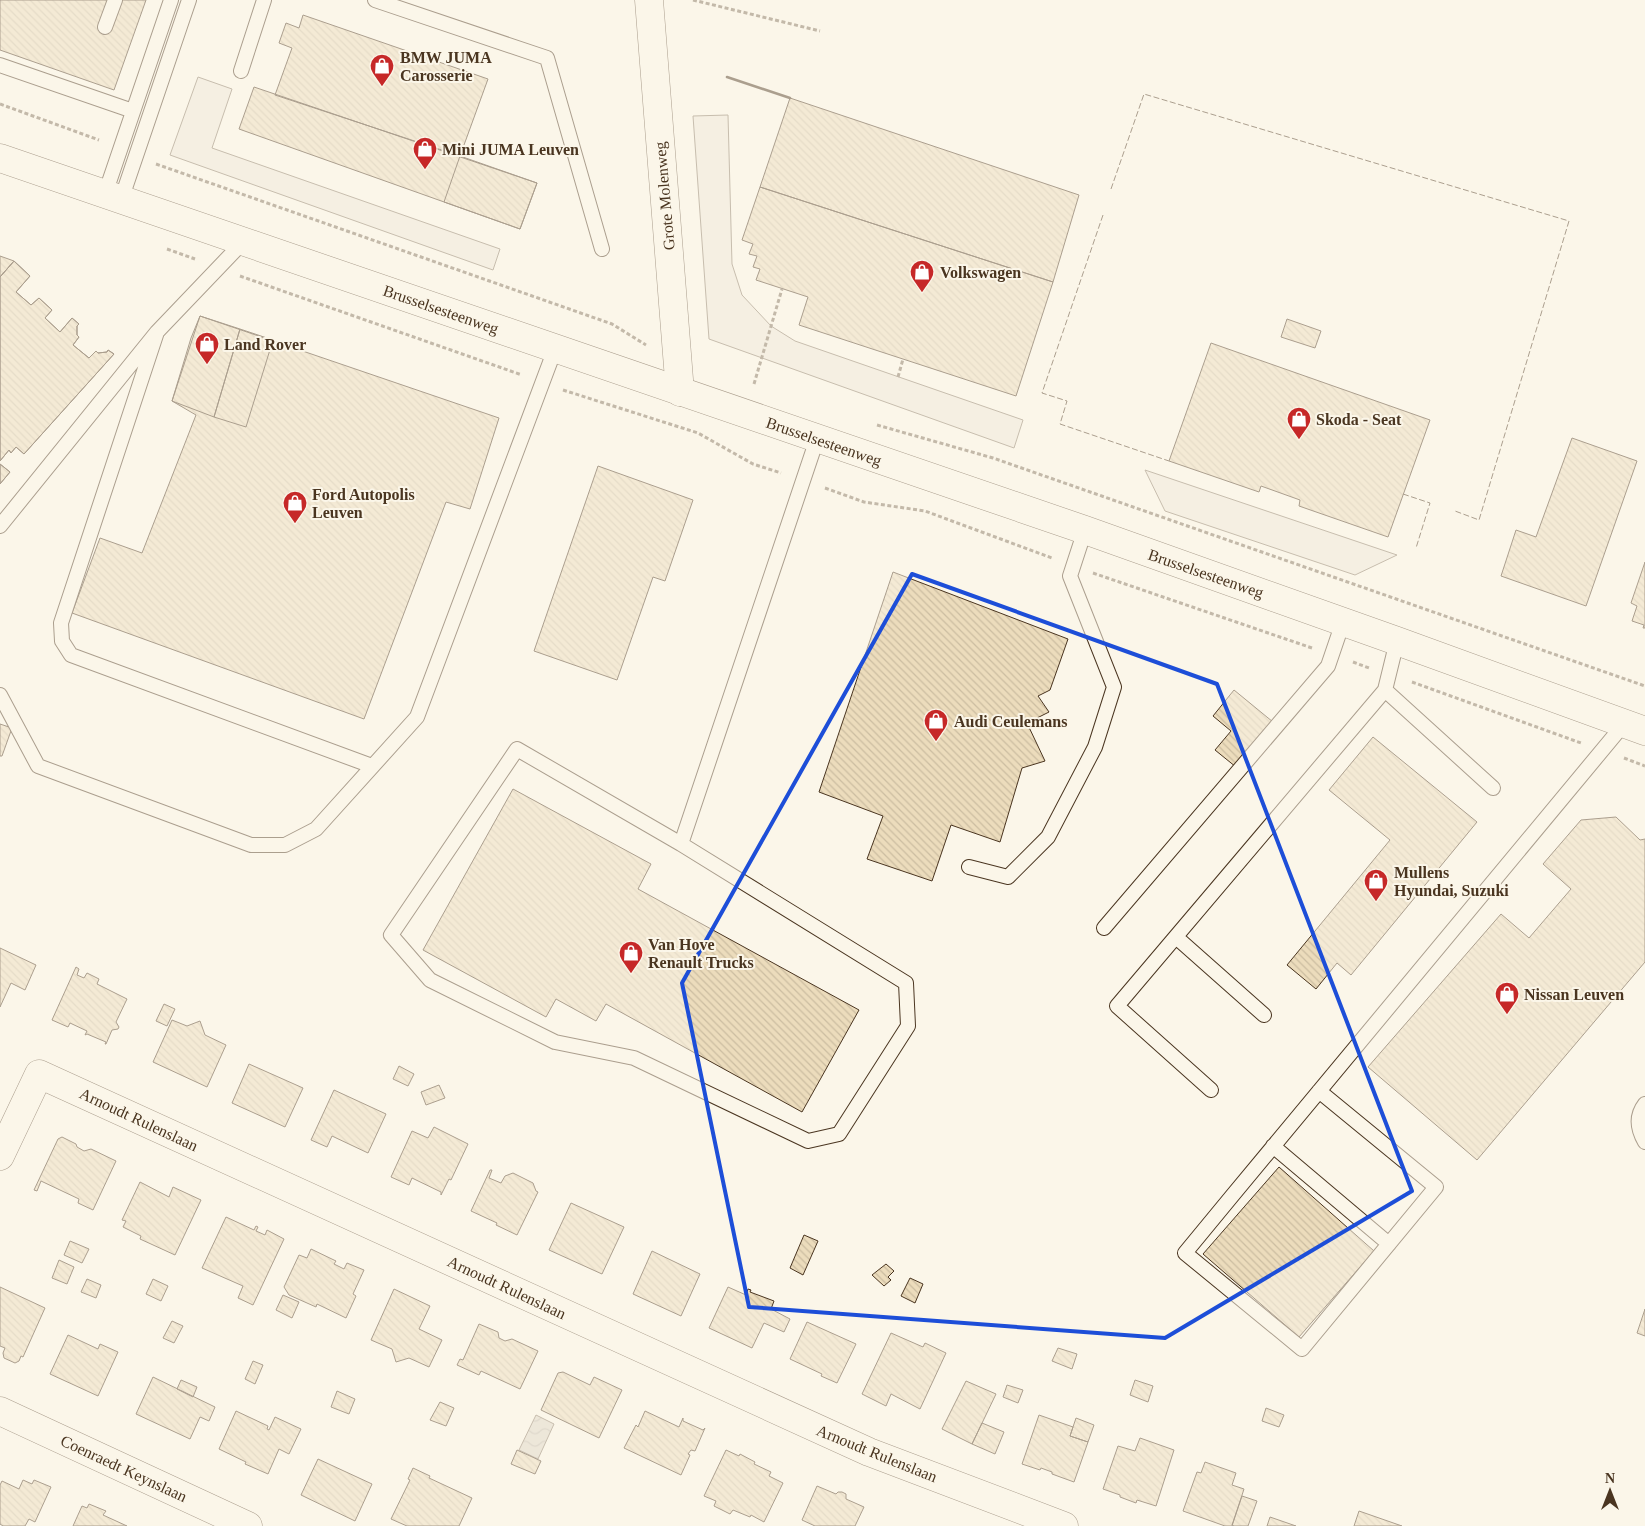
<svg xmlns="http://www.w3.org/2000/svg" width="1645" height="1526" font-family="Georgia,serif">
  <defs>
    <pattern id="water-waves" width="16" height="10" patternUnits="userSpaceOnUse" patternTransform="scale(1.25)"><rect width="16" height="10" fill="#dcd4c6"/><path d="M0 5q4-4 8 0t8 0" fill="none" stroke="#beb7aa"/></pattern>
    <pattern id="building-back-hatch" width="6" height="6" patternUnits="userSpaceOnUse" patternTransform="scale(1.25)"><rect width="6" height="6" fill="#ecdcbc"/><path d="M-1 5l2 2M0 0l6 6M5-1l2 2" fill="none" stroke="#ccbda1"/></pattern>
  </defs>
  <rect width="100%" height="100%" fill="#fbf6e9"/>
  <!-- parking -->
  <path fill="#ede7d9" stroke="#887966" d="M198,77l34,12 -20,59 288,101 -7,21 -323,-115z
    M728,115l4,149 10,31 29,31 24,15 228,79 -9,28 -305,-109 -16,-223z
    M1145,470l252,85 -42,20 -190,-64z"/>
  <!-- water -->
  <path fill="url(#water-waves)" stroke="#887966" d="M536,1415l18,9 -16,35 -19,-9z"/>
  <!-- building -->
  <path fill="url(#building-back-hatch)" stroke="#4a3520" d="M0,0h146l-32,90 -114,-40z
    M303,15l185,64 -28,77 -185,-61 17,-47 -13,-5 7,-20 13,5z
    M254,87l283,96 -17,46 -281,-100z
    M790,98l289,97 -26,87 -293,-95z
    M460,156l77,27 -17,46 -76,-27z
    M760,187l293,95 -37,114 -217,-71 9,-28 -52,-17 4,-11 -7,-2 4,-11 -8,-2 4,-10 -11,-4z
    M0,256l14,5 -14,16z
    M14,261l16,15 -14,16 15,13 8,-7 13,12 -7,8 15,14 12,-14 7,6 -2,2v9l2,2 -6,8 16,13 7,-7 2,2 9,-1 1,-2 6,4 -90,100 -8,-7 -5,6 -2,-3 -9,11v-184z
    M14,261l16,15 -14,16 15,13 8,-7 13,12 -7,8 15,14 12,-14 7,6 -2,2v9l2,2 -6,8 16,13 7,-7 2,2 9,-1 1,-2 6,4 -90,100 -8,-7 -5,6 -2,-3 -9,11v-184z
    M200,316l299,102 -29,91 -24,-7 -82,217 -292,-106 28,-75 42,15 54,-138 -24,-14 19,-63z
    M200,316l40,13 -26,88 -42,-16z
    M1287,319l34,12 -6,17 -34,-11z
    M240,329l33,11 -27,87 -32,-10z
    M1211,343l219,77 -42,117 -89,-31 1,-6 -39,-14 -2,6 -90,-31z
    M1572,438l65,23 -51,145 -85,-30 15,-46 20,7z
    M0,464l10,8 -10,12z
    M0,464l10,8 -10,12z
    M598,466l95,34 -28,81 -12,-4 -36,103 -83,-29z
    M1645,562v66h-2l1,-3 -12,-4 5,-15 -6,-3z
    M893,572l175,67 -18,51 -12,6 11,16 -22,11 18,38 -23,7 -22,74 -49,-17 -19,56 -65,-22 16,-43 -64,-24z
    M1234,690l39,32 -37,45 -21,-17 16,-19 -18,-15z
    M0,724l12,4 -10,28h-2z
    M1373,737l104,85 -126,153 -14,-12 -21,26 -29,-24 103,-125 -61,-50z
    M513,789l138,75 -13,25 221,121 -57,102 -196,-108 -10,17 -40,-22 -10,18 -123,-67z
    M1616,817l24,23 5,-1v123l-168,198 -109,-93 133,-153 28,24 42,-49 -28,-25 38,-44z
    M0,948l36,17 -11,25 -14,-7 -11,24z
    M76,967l3,2 -2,6 7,3 3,-5 12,6 -2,5 30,15 -11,23 3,5 -1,2 -6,1 -6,14h-1l1,-2 -19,-8 -2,1 2,-4 -17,-8 -2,4 -16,-7z
    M164,1004l11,5 -8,17 -11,-5z
    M172,1020l15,6 13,-5 5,14 21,10 -19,42 -54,-25z
    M249,1064l54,24 -18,39 -53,-24z
    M399,1066l15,8 -6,12 -15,-7z
    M439,1085l6,13 -19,7 -5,-13z
    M334,1090l52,24 -18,39 -36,-17 -5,11 -16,-7z
    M434,1127l34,17 -17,36 -2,-1 -8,16v-3l-29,-14 -3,7 -18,-8 21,-46 16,7z
    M62,1137l14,7 1,3 7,4 7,-2 25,12 -23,49 -15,-7 1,-4 -38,-18 -4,10 -3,-1 24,-51z
    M1279,1167l95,84 -75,86 -96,-83z
    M490,1170h2l-3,8 12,5 4,-7 8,-3 20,10 3,8 2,1 -21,43 -21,-10 1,-2 -26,-12z
    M140,1182l29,15 4,-10 28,13 -26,55 -35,-16 1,-3 -18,-9 3,-6 -4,-1z
    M571,1203l53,24 -22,47 -53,-24z
    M226,1217l28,13 2,-4 2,1 -2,4 9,4 2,-5 17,9 -31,66 -15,-7 5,-12 -41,-18z
    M804,1235l14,6 -15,34 -13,-7z
    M70,1241l19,8 -7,14 -18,-8z
    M311,1249l25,12 -2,3 10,5 3,-6 17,7 -11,24 3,2 -10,22 -29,-14 -1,3 -27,-12 -5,-8 15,-32 8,3z
    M652,1251l48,23 -19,42 -48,-22z
    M59,1260l15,7 -7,17 -15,-6z
    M886,1264l8,7 -6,6 3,3 -7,6 -12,-11z
    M910,1278l13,6 -8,19 -14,-7z
    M87,1279l14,6 -5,13 -15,-6z
    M153,1279l15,7 -7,15 -15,-7z
    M0,1287l45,21 -22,49 -2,-1 -2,5 -4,2 -11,-5 -1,-5 2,-5 -5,-2z
    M728,1287l18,8 2,-6 3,1 -1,2 24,9 -3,8 19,10 -6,13 -20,-9 -12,25 -43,-20z
    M394,1289l36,17 -11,23 23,11 -13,27 -20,-9 -13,4 -4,-13 -21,-9z
    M283,1295l16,7 -7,16 -16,-8z
    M1645,1309v27l-8,-3z
    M172,1321l11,5 -9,17 -11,-5z
    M807,1322l49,22 -19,39 -16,-7 1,-2 -32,-15z
    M479,1324l19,8 1,6 6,3 7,-2 26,12 -18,38 -39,-18 -2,4 -22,-10 3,-6 3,1z
    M891,1333l32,14 2,-4 21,10 -26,56 -29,-15 -5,12 -24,-12z
    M68,1335l30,14 2,-5 18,8 -20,44 -48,-22z
    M1058,1348l19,6 -5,15 -20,-8z
    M253,1361l10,4 -8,19 -10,-5z
    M563,1372l27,13 4,-8 28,13 -23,48 -58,-28 17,-37z
    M153,1377l62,30 -6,14 -9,-4 -10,22 -54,-25z
    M181,1380l16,7 -4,10 -16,-8z
    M1135,1380l18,6 -5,16 -18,-7z
    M966,1381l30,13 -24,50 -30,-15z
    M1007,1385l16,5 -5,13 -15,-6z
    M337,1391l18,8 -6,15 -18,-7z
    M440,1402l14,6 -8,18 -16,-6z
    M1266,1408l18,7 -5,12 -17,-6z
    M236,1411l32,15 -1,3 2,1 6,-13 26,12 -12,25 -10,-5 -11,25 -23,-10 1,-2 -27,-13z
    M645,1411l34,16 4,-9v3l20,9 2,-2 -10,23 -4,-1 -3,4 2,1 -9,20 -57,-27 12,-23 2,2z
    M1039,1415l34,12 -3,9 18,6 -14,40 -22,-8v-2l-11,-4 -1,2 -18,-6z
    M1076,1418l18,7 -6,17 -18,-6z
    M982,1423l22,9 -9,22 -23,-10z
    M1140,1438l34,12 -18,56 -19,-6 -1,3 -16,-6v-2l-17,-6 15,-43 17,5z
    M517,1450l24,11 -6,13 -24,-10z
    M726,1450l13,6 1,-2 15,8 -1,2 17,8 -2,4 14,7 -19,39 -13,-7 -1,2 -17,-7 -3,4 -16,-8 2,-5 -12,-5z
    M318,1459l54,25 -17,37 -54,-26z
    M1205,1462l31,11 -4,12 12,4 -12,37h-7l-42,-15 14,-39 4,1z
    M413,1468l17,8 -1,2 43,20 -13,28h-52l-16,-7 19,-39 -2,-1z
    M23,1480l9,4 2,-4 17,7 -16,35 -6,-3 -4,7h-22l-3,-2v-39l2,-4 17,8z
    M817,1486l19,8 2,-2h4l4,2v5l18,8 -9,19h-40l-13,-6z
    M1242,1496l15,5 -9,25h-14l-2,-1z
    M89,1504l17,7 -3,4 24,11h-54l9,-20 5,2z
    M1359,1511l43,15h-48z
    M1270,1517l26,9h-29z"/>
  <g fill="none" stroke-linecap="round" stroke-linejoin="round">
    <defs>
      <path id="lane" d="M375,0l172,58 55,191
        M105,27l10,-27
        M0,65l133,46
        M241,71l23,-71
        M105,194l66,-194
        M121,200l68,-200
        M157,332l-96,291 1,18 9,14 301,111
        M0,526l157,-194 87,-91
        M1385,690l108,98
        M0,695l38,71 213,79h34l31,-16 101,-112 138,-368
        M681,844l225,139 2,43 -69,108 -31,7 -174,-83 -79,-16 -125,-62 -39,-45 126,-186 164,95 136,-405
        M969,867l39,10 40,-40 47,-90 19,-60 -44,-111 15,-46
        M1104,928l224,-262 15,-44
        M1176,937l88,78
        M1211,1090l-94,-84 268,-316 12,-49
        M1319,1091l117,96 -134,162 -117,-96 47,-57 392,-472
        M1645,1104c-10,13 -7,26 0,38
        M1273,1146l116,98"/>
      <path id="street" d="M649,0l31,392
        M0,1156l39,-82 830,378 195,74
        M0,1411l248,115"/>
      <path id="primary" d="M0,158l1085,372 312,111 248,90"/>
    </defs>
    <!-- lane casing -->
    <use href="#lane" stroke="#4a3520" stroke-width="16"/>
    <!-- street casing -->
    <use href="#street" stroke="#4a3520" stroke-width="29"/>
    <!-- primary casing -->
    <use href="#primary" stroke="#4a3520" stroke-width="29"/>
    <!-- path -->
    <path stroke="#7f6f5c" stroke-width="3" stroke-dasharray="4 2.5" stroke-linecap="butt" d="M693,0l127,31
      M0,104l99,36
      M156,164l456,160 34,21
      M167,249l28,10
      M240,276l282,99
      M898,377l5,-18
      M754,384l28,-95
      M563,390l135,43 55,31 28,9
      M877,425l116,33 652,228
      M825,488l39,14 61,9 127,47
      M1093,573l219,75
      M1353,662l16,6
      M1412,682l169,61
      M1624,758l21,8"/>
    <!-- lane -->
    <use href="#lane" stroke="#fbf6e9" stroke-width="14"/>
    <!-- street -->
    <use href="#street" stroke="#fbf6e9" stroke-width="28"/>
    <!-- primary -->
    <use href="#primary" stroke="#fbf6e9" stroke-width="28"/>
    <!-- fence -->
    <path stroke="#4a3520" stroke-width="1" stroke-dasharray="6 2.5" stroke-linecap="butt" d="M1111,189l33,-95 425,127 -90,299 -24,-9
      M1103,215l-61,178 25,8 -7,23 109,37
      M1403,494l27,9 -14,45"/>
    <!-- wall -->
    <path stroke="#4a3520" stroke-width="2.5" d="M727,77l63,21"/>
  </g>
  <!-- marked area -->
  <path d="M0 0H1645V1526H0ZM912,574l305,110 195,507 -247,147 -416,-31 -67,-324z" fill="#fbf6e9" fill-opacity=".55" fill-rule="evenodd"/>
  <path fill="none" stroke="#1d4ed8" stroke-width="4" stroke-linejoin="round" d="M912,574l305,110 195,507 -247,147 -416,-31 -67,-324z"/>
  <!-- icons -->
  <defs>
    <symbol id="shop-pin" viewBox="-11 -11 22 30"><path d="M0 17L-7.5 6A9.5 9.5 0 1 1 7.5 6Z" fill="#c62828" stroke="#fbf6e9"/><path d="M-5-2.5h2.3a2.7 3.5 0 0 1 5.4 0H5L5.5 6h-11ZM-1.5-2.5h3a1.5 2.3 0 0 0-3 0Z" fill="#fff"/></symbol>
  </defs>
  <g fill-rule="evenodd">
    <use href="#shop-pin" x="368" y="52" width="28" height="38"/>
    <use href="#shop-pin" x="411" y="135" width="28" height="38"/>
    <use href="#shop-pin" x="908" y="258" width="28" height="38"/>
    <use href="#shop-pin" x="193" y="330" width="28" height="38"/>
    <use href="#shop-pin" x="1285" y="405" width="28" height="38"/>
    <use href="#shop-pin" x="281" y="489" width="28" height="38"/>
    <use href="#shop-pin" x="922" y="707" width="28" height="38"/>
    <use href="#shop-pin" x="1362" y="867" width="28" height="38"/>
    <use href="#shop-pin" x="617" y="939" width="28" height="38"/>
    <use href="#shop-pin" x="1493" y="980" width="28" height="38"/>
  </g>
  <g text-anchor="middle" stroke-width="4" stroke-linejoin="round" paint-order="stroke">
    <!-- poi labels -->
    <g font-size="16" font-weight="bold" fill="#4a3520" stroke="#fbf6e9" text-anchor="start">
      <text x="400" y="63">BMW JUMA<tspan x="400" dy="18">Carosserie</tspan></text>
      <text x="442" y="155">Mini JUMA Leuven</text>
      <text x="940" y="278">Volkswagen</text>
      <text x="224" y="350">Land Rover</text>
      <text x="1316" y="425">Skoda - Seat</text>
      <text x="312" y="500">Ford Autopolis<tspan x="312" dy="18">Leuven</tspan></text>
      <text x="954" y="727">Audi Ceulemans</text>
      <text x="1394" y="878">Mullens<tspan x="1394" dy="18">Hyundai, Suzuki</tspan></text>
      <text x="648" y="950">Van Hove<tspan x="648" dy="18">Renault Trucks</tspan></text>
      <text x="1524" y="1000">Nissan Leuven</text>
    </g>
    <!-- street labels -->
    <g font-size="16" fill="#4a3520" stroke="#fbf6e9">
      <text transform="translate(664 196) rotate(-95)" y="6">Grote Molenweg</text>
      <text transform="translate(441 309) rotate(19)" y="6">Brusselsesteenweg</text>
      <text transform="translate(824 441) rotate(19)" y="6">Brusselsesteenweg</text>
      <text transform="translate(1206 573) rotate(19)" y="6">Brusselsesteenweg</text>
      <text transform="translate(139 1119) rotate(25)" y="6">Arnoudt Rulenslaan</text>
      <text transform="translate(507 1287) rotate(25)" y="6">Arnoudt Rulenslaan</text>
      <text transform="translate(877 1453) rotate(22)" y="6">Arnoudt Rulenslaan</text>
      <text transform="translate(124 1468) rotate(25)" y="6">Coenraedt Keynslaan</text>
    </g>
  </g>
  <!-- north arrow -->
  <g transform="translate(1610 1491)" stroke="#fbf6e9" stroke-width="4" paint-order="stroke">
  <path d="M0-4L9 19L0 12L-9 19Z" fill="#4a3520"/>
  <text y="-8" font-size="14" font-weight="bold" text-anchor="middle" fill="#4a3520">N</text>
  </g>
</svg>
